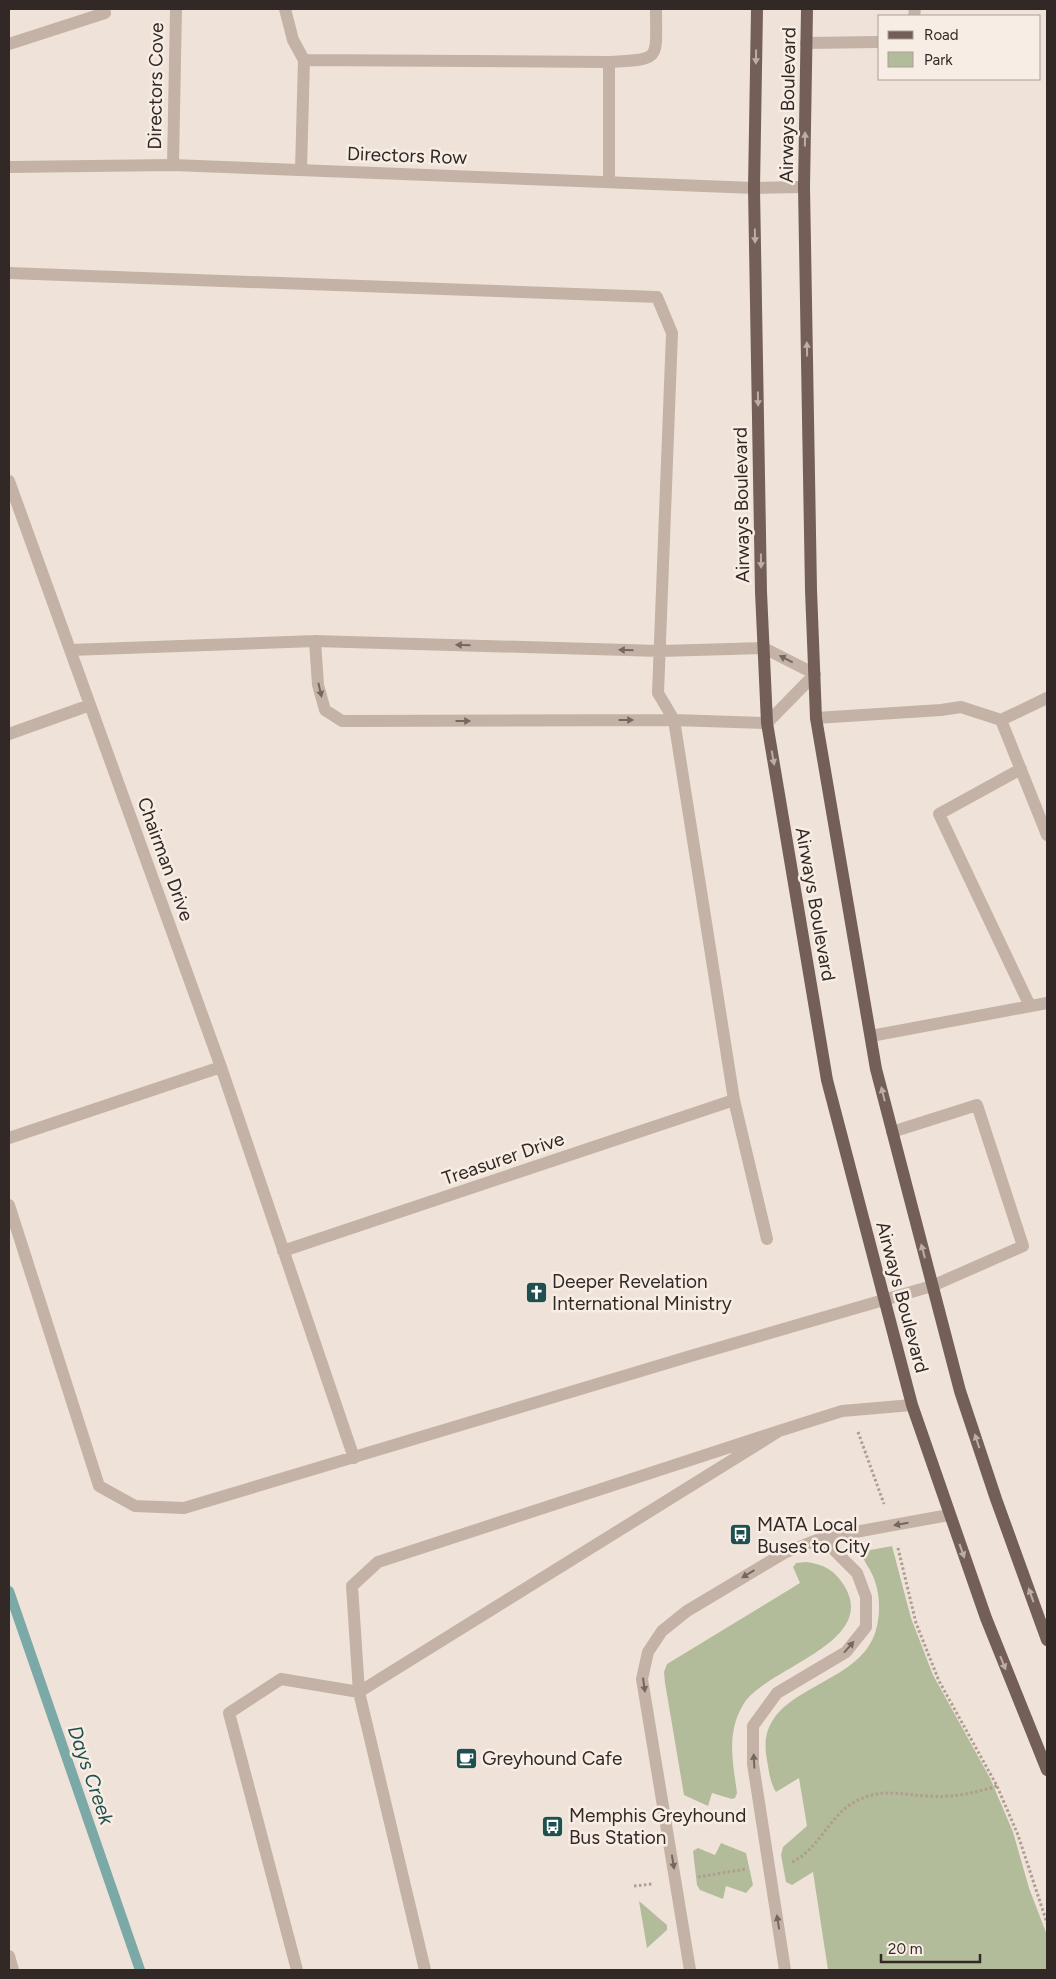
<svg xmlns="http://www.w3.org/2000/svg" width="1056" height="1979" font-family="Figtree,sans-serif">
  <rect width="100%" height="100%" fill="#efe3d9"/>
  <!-- green -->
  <path fill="#b3bc9a" d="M892,1546l19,72 22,57 57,103 23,54 16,56 18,47v35h-219l-15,-98 -21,13 -6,-3 -5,-27 2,-8 24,-21 -8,-48 -23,14c-6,-9 -7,-21 -9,-32 -15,-75 92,-69 109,-130 5,-18 4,-39 -4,-56 -3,-7 -8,-12 -10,-20l3,-3z
    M806,1562c18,2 30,9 39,25 33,57 -81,81 -102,118 -17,29 -10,57 -6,88l-2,5 -3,1 -20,-6 -4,13 -24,-11 -19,-112 -1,-11 3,-8 133,-81 -7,-16 3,-4z
    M721,1843l25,10 7,32 -7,8 -20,-7 -3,13 -23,-9 -3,-5 -4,-34 5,-3 17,7z
    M639,1901l28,24v5l-20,18z"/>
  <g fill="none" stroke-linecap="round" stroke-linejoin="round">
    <!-- stream -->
    <path stroke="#7aa9a7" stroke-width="10" d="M9,1591l131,379"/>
    <!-- path -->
    <path stroke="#b19c90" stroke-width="3" stroke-dasharray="2.5 2.5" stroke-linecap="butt" d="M858,1432l26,72
      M898,1548l18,75 23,58 58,105 21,49 29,88
      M792,1862c28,-13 37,-48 66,-62 26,-12 44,-5 71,-4 24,2 45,-3 68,-10
      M698,1877l48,-8
      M634,1886l18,-2"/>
    <!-- service -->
    <path stroke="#c5b2a6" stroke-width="12" d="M285,9l8,31 11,20
      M914,16l1,-7
      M806,43l74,-1
      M9,44l96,-31
      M609,62c53,-3 47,-1 47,-53
      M301,170l3,-110 305,2v120
      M9,273l648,24 15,36 -14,360 16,27 60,380 33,139
      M9,481l212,586 133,391
      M70,650l245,-9 345,10 104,-3 51,26 -48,49 -93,-3 -332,1 -17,-11 -7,-25 -3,-44
      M816,718l125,-8 20,-3 40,13 46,115
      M1001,720l46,-22
      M9,734l81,-29
      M1021,769l-82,45 91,192
      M871,1036l176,-33
      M9,1138l212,-71
      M9,1205l90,281 36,20 49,2 510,-153 238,-69 91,-40 -46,-141 -85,27
      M283,1251l451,-151
      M9,1956l4,14
      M297,1970l-68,-257 52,-34 78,13 -7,-106 26,-24 401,-131
      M425,1970l-66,-278 420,-261 63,-20 70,-6
      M690,1970l-48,-291 6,-27 14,-21 25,-20 97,-58 38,-15 127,-23
      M785,1970l-32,-206v-38l24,-33 69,-41 20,-25v-30l-9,-24 -35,-35"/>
    <!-- minor -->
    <path stroke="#c5b2a6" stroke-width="12" d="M173,165l3,-156"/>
    <!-- tertiary -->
    <path stroke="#c5b2a6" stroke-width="12" d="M9,167l164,-2 581,23 50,-1"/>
    <!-- primary -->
    <path stroke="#735f58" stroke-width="12" d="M757,9l-3,179 7,404 6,131 60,357 85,325 74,213 61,152
      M807,9l-3,178 7,403 5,128 60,351 84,322 36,108 51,141"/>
  </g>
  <!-- one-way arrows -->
  <defs><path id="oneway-solid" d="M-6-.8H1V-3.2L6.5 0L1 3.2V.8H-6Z" transform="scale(1.25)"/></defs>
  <g fill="#bcada5">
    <use href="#oneway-solid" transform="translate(756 57) rotate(91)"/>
    <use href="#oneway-solid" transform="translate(805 139) rotate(-89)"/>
    <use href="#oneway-solid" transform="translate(755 236) rotate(89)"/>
    <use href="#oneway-solid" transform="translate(807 349) rotate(-91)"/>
    <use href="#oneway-solid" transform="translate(758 399) rotate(89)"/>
    <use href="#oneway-solid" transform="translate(761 561) rotate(89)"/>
    <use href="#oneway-solid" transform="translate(773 758) rotate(80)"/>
    <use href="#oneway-solid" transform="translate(883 1094) rotate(-104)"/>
    <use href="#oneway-solid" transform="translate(923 1251) rotate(-105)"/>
    <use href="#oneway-solid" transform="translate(977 1441) rotate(-108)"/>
    <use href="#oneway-solid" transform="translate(962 1551) rotate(70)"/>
    <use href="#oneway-solid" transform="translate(1031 1595) rotate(-110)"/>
    <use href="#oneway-solid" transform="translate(1003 1663) rotate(68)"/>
  </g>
  <g fill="#746760">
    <use href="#oneway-solid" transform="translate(463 645) rotate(-178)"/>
    <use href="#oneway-solid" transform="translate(626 650) rotate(-178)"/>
    <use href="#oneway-solid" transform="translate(786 659) rotate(-153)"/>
    <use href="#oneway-solid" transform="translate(320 690) rotate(77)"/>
    <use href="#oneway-solid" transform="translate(626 720)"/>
    <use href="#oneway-solid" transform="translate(463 721)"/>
    <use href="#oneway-solid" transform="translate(901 1524) rotate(170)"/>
    <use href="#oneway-solid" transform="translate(748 1574) rotate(149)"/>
    <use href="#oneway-solid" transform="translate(849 1647) rotate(-49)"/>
    <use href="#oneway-solid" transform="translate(644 1685) rotate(82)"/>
    <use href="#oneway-solid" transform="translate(754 1761) rotate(-93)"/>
    <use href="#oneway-solid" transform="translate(673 1862) rotate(81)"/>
    <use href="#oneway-solid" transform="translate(778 1922) rotate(-99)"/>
  </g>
  <!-- icons -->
  <defs>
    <symbol id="church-square" viewBox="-11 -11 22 22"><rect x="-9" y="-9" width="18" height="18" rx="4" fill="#1f504f" stroke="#f7ede4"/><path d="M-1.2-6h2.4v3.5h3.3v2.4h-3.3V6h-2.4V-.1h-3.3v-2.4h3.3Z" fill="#fff"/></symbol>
    <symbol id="bus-square" viewBox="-11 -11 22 22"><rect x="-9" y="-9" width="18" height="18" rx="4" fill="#1f504f" stroke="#f7ede4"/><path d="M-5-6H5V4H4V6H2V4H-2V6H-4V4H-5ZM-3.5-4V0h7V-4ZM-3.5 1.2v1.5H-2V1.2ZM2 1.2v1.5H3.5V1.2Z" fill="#fff"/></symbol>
    <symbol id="cafe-square" viewBox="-11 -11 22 22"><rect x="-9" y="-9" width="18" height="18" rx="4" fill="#1f504f" stroke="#f7ede4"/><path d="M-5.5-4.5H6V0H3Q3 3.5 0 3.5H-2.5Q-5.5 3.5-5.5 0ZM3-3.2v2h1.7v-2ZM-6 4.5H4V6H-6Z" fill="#fff"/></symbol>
  </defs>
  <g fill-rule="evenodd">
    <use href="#church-square" x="524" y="1280" width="25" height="25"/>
    <use href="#bus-square" x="728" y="1522" width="25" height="25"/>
    <use href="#cafe-square" x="454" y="1746" width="25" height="25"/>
    <use href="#bus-square" x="540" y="1814" width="25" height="25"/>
  </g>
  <g text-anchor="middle" stroke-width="5" stroke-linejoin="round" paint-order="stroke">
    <!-- street labels -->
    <g font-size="19" fill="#322926" stroke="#f7ede4">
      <text transform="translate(155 86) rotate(-89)" y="7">Directors Cove</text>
      <text transform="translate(787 105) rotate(-89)" y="7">Airways Boulevard</text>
      <text transform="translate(407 155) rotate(2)" y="7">Directors Row</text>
      <text transform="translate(741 505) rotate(-91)" y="7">Airways Boulevard</text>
      <text transform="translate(166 859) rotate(70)" y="7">Chairman Drive</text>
      <text transform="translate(816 904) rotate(80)" y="7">Airways Boulevard</text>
      <text transform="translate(503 1158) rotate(-19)" y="7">Treasurer Drive</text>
      <text transform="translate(903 1297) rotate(75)" y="7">Airways Boulevard</text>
    </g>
    <!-- poi labels -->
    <g font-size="19" fill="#322926" stroke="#f7ede4" text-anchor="start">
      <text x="552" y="1288">Deeper Revelation<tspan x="552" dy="22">International Ministry</tspan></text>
      <text x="757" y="1531">MATA Local<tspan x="757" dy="22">Buses to City</tspan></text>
      <text x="482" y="1765">Greyhound Cafe</text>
      <text x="569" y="1822">Memphis Greyhound<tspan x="569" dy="22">Bus Station</tspan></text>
    </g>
    <!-- water labels -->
    <g font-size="20" font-style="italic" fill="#1f504f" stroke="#f7ede4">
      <text transform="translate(91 1775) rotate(71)" y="7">Days Creek</text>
    </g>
  </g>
  <!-- border -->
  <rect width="1056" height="1979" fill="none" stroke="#322926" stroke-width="20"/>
  <!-- legend -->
  <rect x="878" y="15" width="162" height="65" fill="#f7ede4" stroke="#a89f98"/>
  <rect x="888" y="31" width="25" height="8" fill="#735f58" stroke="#a89f98"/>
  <text x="924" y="40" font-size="15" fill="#322926">Road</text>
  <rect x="888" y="52" width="25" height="15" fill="#b3bc9a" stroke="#a89f98"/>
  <text x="924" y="65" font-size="15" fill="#322926">Park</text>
  <!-- scale -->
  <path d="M881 1954v8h99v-8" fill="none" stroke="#322926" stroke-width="2.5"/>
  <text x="888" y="1954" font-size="15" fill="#322926" stroke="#f7ede4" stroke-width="4" paint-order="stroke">20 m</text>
</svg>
